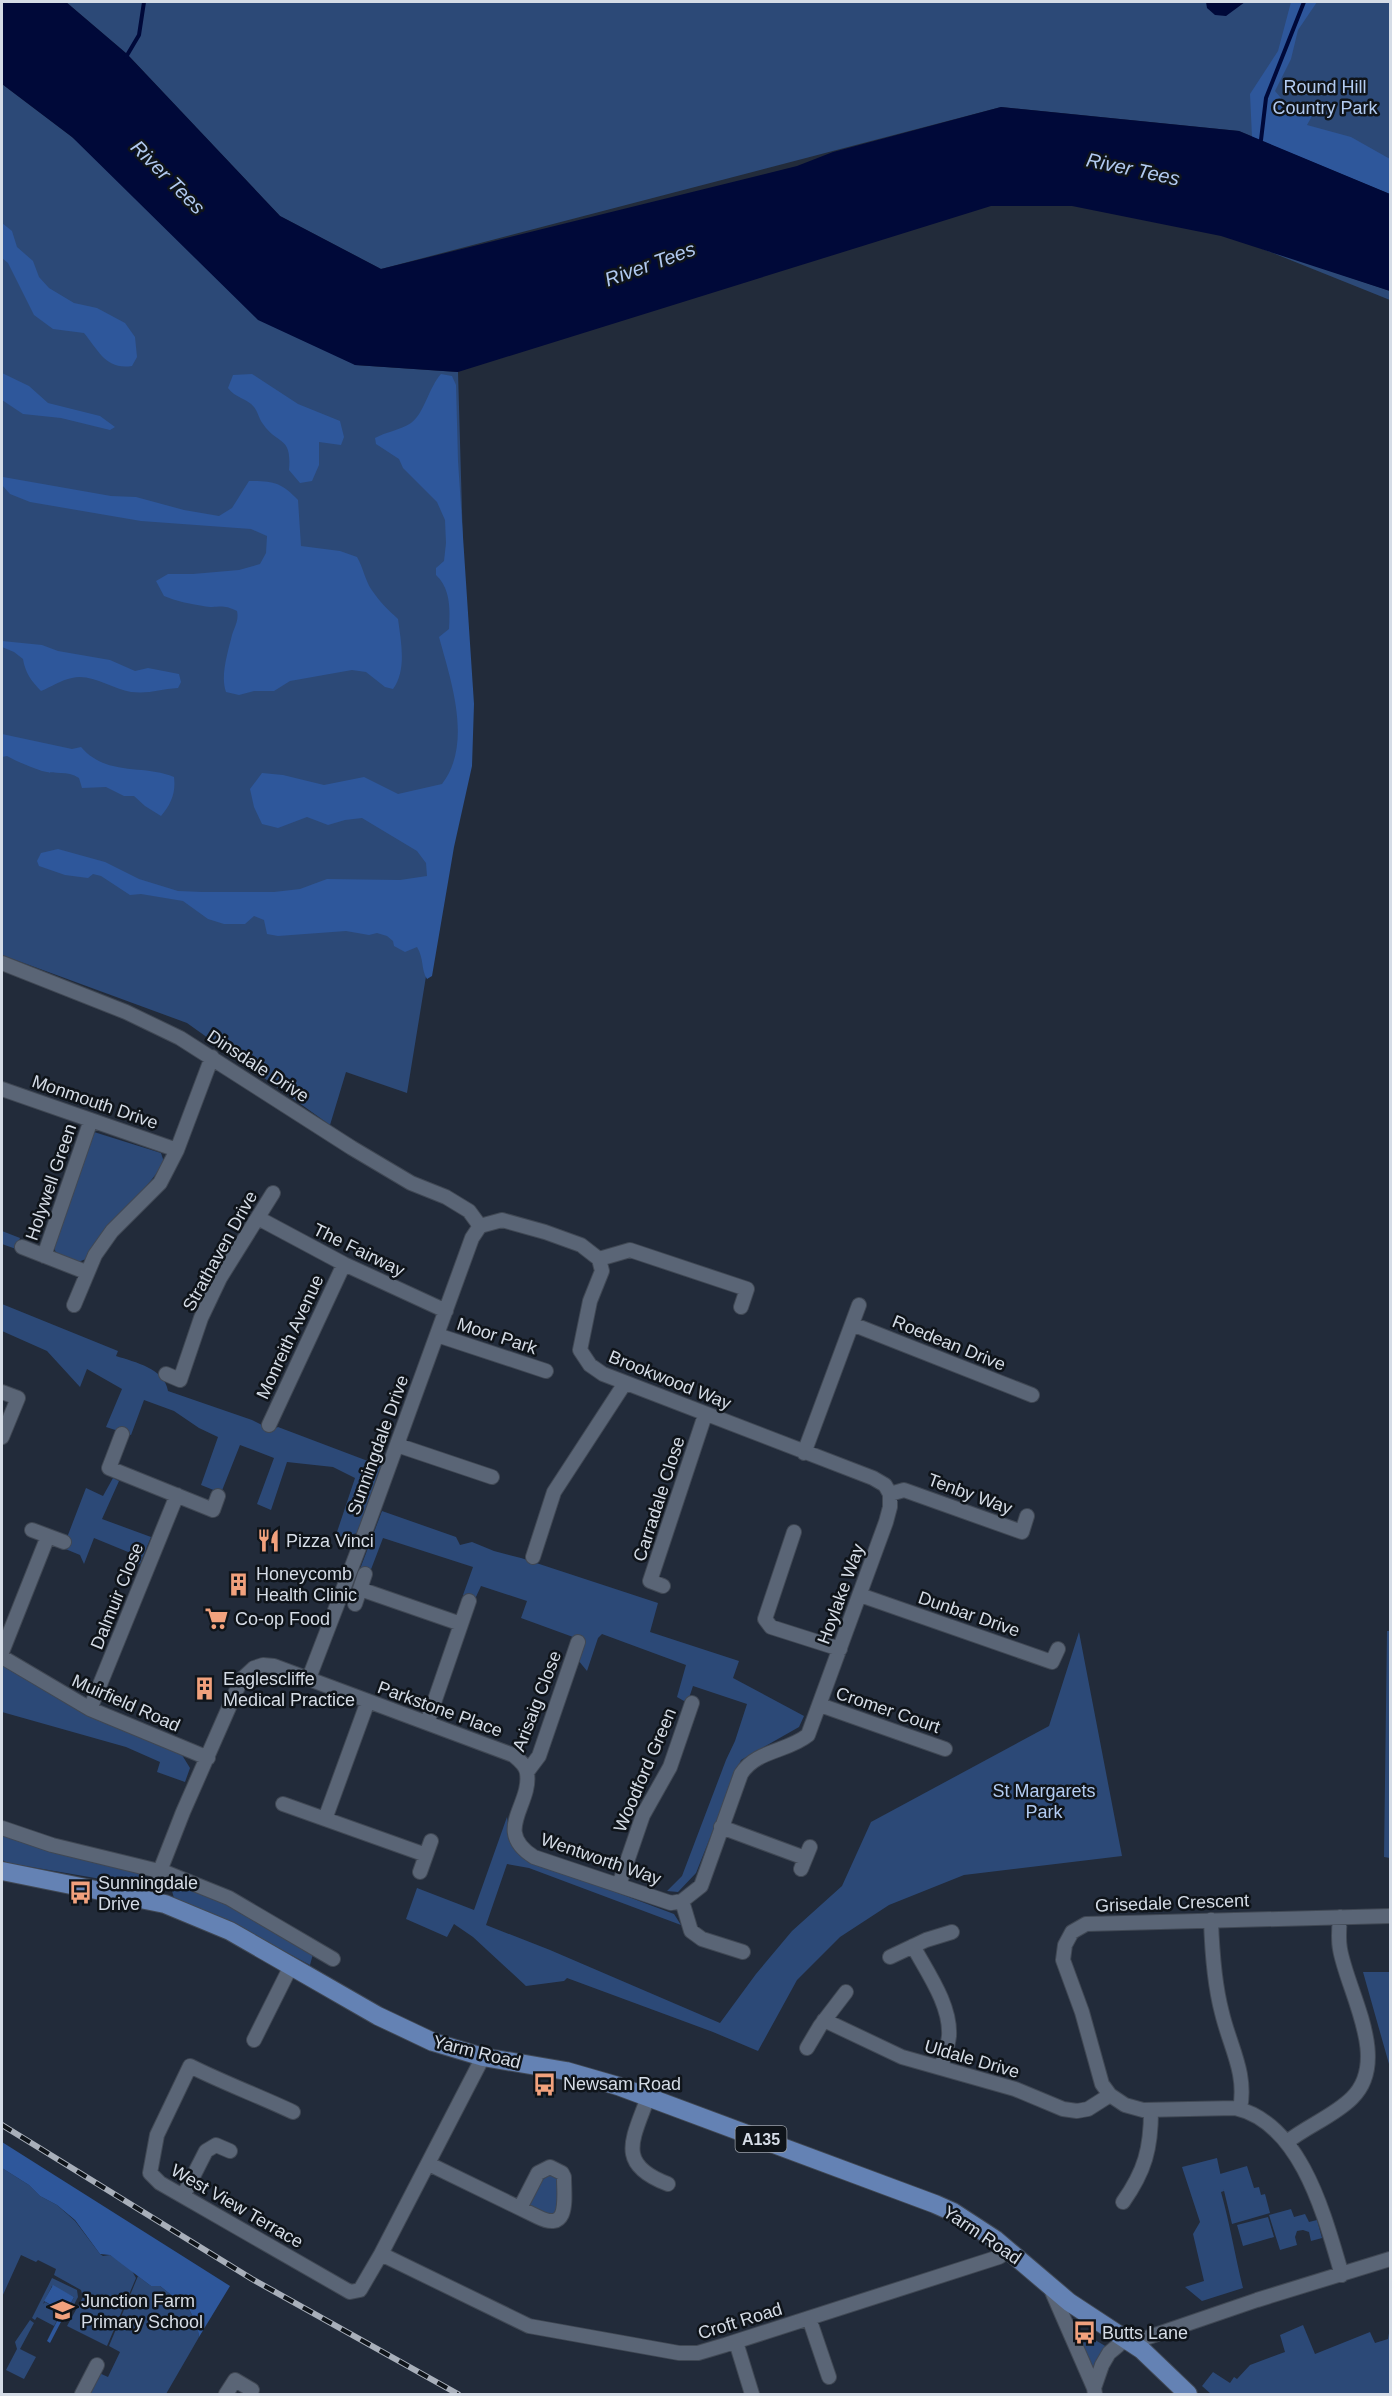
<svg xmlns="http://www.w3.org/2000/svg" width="1392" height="2396" font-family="Helvetica,sans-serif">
  <rect width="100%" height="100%" fill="#222b3a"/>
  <!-- green -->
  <path fill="#2c4977" d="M66,2h1324v192l-151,-63 -238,-24 -620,162 -101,-53 -153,-162z
    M2,84l70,53 283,228 103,7 10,347 -61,374 -61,-21 -16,53 -143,-102 -185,-68z
    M1248,243l142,48v9z
    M94,1132l67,21 3,9c-21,35 -58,60 -78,97l-8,3 -21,-7 -5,-12z
    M2,1231l18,7 -4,11 -14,-5z
    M2,1304l116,47 -2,5c19,6 49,13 52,35l84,29 20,10 6,-3 103,39 -23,67 -23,5 20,-60 -22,-11 -46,-5 -16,48 -14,-6 17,-46 -34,-13 -19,48 -20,-8 17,-48 -19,-9 -25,-17 -30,-11 -13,35 -25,-8 16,-38 -35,-20 -7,18 -33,-36 -45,-20z
    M113,1478l6,3 -17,38 49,18 -11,27 -9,-2 2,-8 -39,-16 -10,26 -4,-9 -17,-7 23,-60 17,8z
    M382,1511l74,26 4,8 12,-3 22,9 27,7 137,45 -8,29 89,29 -6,17 71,38 -5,11 -58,33 -45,113 -18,19 -11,-1 15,-15 44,-116 9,-19 12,-37 -54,-18 -4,12 -5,3 -7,-4 9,-32 -84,-31 -4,4 -11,33 -9,-11 6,-19 -63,-23 6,-17 -46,-15 -6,13 -12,-4 10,-28 -90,-29 -13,34 -10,-3z
    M1387,1631h3v227l-6,-1z
    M1079,1632l43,224 -158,19 -75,30 -49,32 -43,43 -39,71 -45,-19 -146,-54 -3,3 -38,5 -53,-49 -19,-13 -7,13 -41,-18 11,-31 57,22 33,-93 4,23 11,17 152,57 7,11 -152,-57 -22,-4 -21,61 64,25 170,73 36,-49 36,-43 50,-45 29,-64 178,-96z
    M2,1665l12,5 72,45 96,40 8,13 -5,14 -28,-10 3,-10 -34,-15 -124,-35z
    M2,1833l142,38 3,5 -2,7 -9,2 -128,-22 -6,-3z
    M172,1882l57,21 84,51 -3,11 -80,-43 -56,-24 -4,-14z
    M1363,1972h27v92h-1z
    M1217,2158l7,33 -3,1c9,32 14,64 22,96l-41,13 -17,-14 19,-6 -11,-47 7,-12 -18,-55z
    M1247,2166l7,22 5,-1 2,8 4,-1 5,19 -38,11 -12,-50z
    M2,2168l27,17 11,11 17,9 18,16 25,33 3,2 7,-1 21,14 5,9 -29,68 -40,-20 16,-29 -2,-7 -27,-15 2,-6 -18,-9 -2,2 -15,-7 -19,42z
    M552,2173l7,6v31l-5,7 -21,-7 -4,-6 9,-21z
    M1291,2209l3,8 11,-3 4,8 8,-2 5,18 -11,3 -2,-9 -6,-2 -6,1 -2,6 2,8 -17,5 -11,-35z
    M1268,2217l6,20 -31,9 -6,-21z
    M138,2276l13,10h9l29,23 8,16 2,12 -33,57h-79l10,-22 11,5 12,-25 -11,-6z
    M52,2278l25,12 1,7 -13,25 -3,-1 12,-24 -22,-11 -9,18 2,-2 17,9 -8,15 -17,-9 -2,3 -3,-2z
    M30,2320l4,3 -14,26 16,8 -12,22 -18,-9 11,-21 -2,-7z
    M1303,2325l12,29 55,-22 5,11 13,-4 2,-12v67h-179l-9,-8 11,-14 17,11 4,-6 3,2 13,-14 35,-13 -5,-17z
    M1073,2327l34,20 -15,23z"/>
  <!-- forest -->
  <path fill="#2e579b" d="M1291,2h26l-19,28 -7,29 -16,32 12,14 25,11 -5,9 44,12 39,22v35l-138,-57 -2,-43 28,-43z
    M2,223l10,8 5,16 16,14 6,16 10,11 25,15 23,5 28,15 10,14 2,20 -5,9c-26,4 -33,-15 -48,-33l-31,-4 -19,-14 -26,-52 -6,-5z
    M2,373l27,13 19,17 52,13 15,11 -5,3 -49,-12 -38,-4 -21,-14z
    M252,374l46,30 42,17 4,16 -3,8 -22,-3v23l-7,16 -12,2 -11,-13c3,-35 -11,-24 -26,-46 -4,-5 -5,-12 -9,-17 -7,-9 -19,-9 -26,-19l5,-13z
    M441,374l11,2 4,9 2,76 16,243 -2,62 -18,81 -22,129 -5,3c-6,-9 -3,-21 -10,-32l-12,5 -11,-6 -1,-5 -6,-5 -10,-3 -8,2 -23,-4 -68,5 -11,-2 -3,-14 -10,-4 -9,8h-21l-16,-5 -25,-18 -42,-7 -11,1 -29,-19 -8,-2 -5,4 -23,-3 -26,-9 -2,-5 4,-8 17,-4 47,13 34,17 39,12 24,1h72l26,-3 27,-10 73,1 27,-4 -1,-13 -9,-12 -55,-33 -17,2 -17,5 -21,-8 -29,11 -16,-4 -8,-17 -4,-18 12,-16 21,2 41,10 40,-8 34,17 44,-10c31,-40 9,-103 -3,-147l10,-8c1,-19 2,-40 -13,-54v-7l8,-7 2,-18 -1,-23 -8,-18 -34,-34 -4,-9 -23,-15 -1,-6c11,-6 25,-8 36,-15 13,-9 18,-36 30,-49z
    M3,477l108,19 25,1 48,13 35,6 13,-8 17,-27c24,0 32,1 49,19l3,46 39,5 17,6c6,10 8,23 14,32 8,12 17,21 27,30 3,23 9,51 -5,70l-8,-2 -19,-15 -14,-2 -62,11 -16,10h-20l-15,4 -13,-3c-6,-16 2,-40 6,-57 3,-9 7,-15 5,-24 -16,-8 -19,-2 -34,-5 -13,-2 -27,-5 -39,-10l-8,-15 12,-7h25l46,-4 21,-6 6,-11 1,-17 -16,-7 -110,-8 -111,-19 -20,-8 -8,-9z
    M2,641l40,4 16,6 52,9 25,11 13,-3 31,6 2,8 -3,6c-18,1 -28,6 -47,4 -19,-3 -40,-19 -59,-14 -11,2 -21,9 -31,13 -10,-10 -16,-19 -18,-32l-9,-7 -12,-5z
    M2,734l70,15 9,-2c26,30 62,17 93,30 2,16 -3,27 -13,39l-16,-10 -11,-10h-10l-18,-9 -24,1 -3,-10c-12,-8 -24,-3 -37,-7 -12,-4 -24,-9 -35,-15l-5,1z
    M2,2142l228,144 -31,51 -2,-12 -8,-16 -29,-23h-9l-41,-31 -10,-1 -25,-34 -18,-15 -17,-9 -11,-11 -27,-17z
    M53,2285l21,12 -24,46 -3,-2 15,-30 -18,-10z"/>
  <!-- water -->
  <path fill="#000939" d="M2,2h64l61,52 153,162 101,53 416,-103 36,-14 168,-45 238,24 151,63v97l-169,-55 -149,-30h-81l-533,166 -103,-7 -97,-45 -186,-183 -70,-53z
    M1206,2h39l-19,14 -11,-1 -8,-7z"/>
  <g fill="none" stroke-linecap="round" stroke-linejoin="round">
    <!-- stream -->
    <path stroke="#000939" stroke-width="4" d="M126,57l13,-22 5,-33
      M1261,140l5,-42 38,-96"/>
    <defs>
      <path id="street" d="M2,963l124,49 54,26 172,110 59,35 35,14 23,14 11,15
        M2,1089l175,61
        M258,1218l86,46 102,47
        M480,1226l22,-6 43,12 36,13 18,14 3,12 -12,30 -10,49 10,15 13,9 270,104 12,7 5,9
        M22,1247l64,25
        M44,1256l47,-136
        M599,1259l31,-9 117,39 -6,18
        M74,1305l21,-50 17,-24 48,-48 17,-33 35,-93
        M852,1324l180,71
        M437,1335l109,36
        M166,1374l14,6 21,-62 19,-40 53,-85
        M2,1392l16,6 -16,39
        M269,1425l75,-161
        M122,1434l-13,34 104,42 5,-14
        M397,1445l95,32
        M804,1453l55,-148
        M890,1494l14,-4 118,42 5,-16
        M794,1532l-29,87 6,8 69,22
        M48,1536l16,6
        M533,1557l21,-65 71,-109
        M663,1586l-13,-5 55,-166
        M360,1589l101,35
        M860,1595l192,67 6,-13
        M355,1604l10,-30
        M2,1652l46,-116 -16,-6
        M2,1657l88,52 118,49
        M309,1678l58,-151 105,-289 8,-12
        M820,1705l125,44
        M90,1709l87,-214
        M427,1723l42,-122
        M527,1772l12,-16 39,-114
        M283,1804l143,51
        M325,1819l43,-118
        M721,1827l84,31
        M2,1828l50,17 115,28 62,25 104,61
        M801,1869l9,-22
        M420,1872l11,-31
        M619,1885l24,-70 27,-48 22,-64
        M149,1899l34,-87 58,-132 13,-12 9,-3 11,1 239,89c6,5 13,10 14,18 5,32 -35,58 7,84l137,46 11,-2 19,-15 40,-112c15,-24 46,-22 67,-39l78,-213 4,-15v-13
        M682,1901l9,30 11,8 41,13
        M1211,1920c1,31 3,63 11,93 8,34 25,60 18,96
        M913,1946c14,26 38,59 36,90 -1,10 -5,21 -8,31
        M890,1957l36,-17 26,-8
        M824,2020l78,37 113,32 48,20 14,2 11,-2 22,-14
        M254,2040l37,-74
        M807,2048l13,-22 26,-34
        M648,2097c-15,42 -33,67 20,87
        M293,2112c-34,-16 -69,-29 -103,-46l-33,69 -7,38 10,10 190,109 10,-2 21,-36 102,-197
        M1287,2142c20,-16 47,-26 65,-44 39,-38 -5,-107 -12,-149 -2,-10 -1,-21 0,-32
        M429,2164l109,53c32,16 26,-19 26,-40l-2,-4 -12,-6 -12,6 -18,35
        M183,2196l23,-45 10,-6 14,6
        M1123,2202c22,-31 28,-54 28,-91
        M381,2254l148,72 150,27h19l27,-8 274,-88 10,-7
        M1342,2275c-17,-57 -40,-152 -107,-167l-92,2 -18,-5 -15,-10 -8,-11 -20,-72 -19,-52 2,-15 7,-13 14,-8 304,-8
        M1050,2287l44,101
        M809,2318l20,59
        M736,2342l16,52
        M82,2394l15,-29
        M226,2394l9,-14 17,10
        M1095,2394l-1,-6 8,-23 7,-12 12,-10 22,-4 114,-39 133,-41"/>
      <path id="primary" d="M2,1871l163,33 65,27 148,85 55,26 50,15 83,14 52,15 317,118 18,8 43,28 73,62 73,48 46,44"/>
    </defs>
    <!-- street casing -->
    <use href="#street" stroke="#404854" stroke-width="16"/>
    <!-- primary casing -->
    <use href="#primary" stroke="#404854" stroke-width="20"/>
    <!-- street -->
    <use href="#street" stroke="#5a6576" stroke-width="14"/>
    <!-- primary -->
    <use href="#primary" stroke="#6482b4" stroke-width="18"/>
    <defs>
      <path id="rail" d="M2,2125l250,154 206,115"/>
    </defs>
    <!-- rail casing -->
    <use href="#rail" stroke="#a8afba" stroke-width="6"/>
    <!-- rail -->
    <use href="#rail" stroke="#0f141a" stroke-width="4" stroke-dasharray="11" stroke-linecap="butt"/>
  </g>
  <!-- icons -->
  <defs>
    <symbol id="restaurant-bare" viewBox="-9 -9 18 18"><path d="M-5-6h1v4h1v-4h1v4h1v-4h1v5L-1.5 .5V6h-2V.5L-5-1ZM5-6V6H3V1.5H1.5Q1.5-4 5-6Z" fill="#f1a17d" stroke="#0f141a" stroke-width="2.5" paint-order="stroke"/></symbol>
    <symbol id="building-bare" viewBox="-9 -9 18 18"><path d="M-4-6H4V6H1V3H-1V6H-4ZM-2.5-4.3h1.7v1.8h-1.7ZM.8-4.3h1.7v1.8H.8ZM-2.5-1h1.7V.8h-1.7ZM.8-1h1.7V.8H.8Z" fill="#f1a17d" stroke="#0f141a" stroke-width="2.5" paint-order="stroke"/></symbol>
    <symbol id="supermarket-bare" viewBox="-9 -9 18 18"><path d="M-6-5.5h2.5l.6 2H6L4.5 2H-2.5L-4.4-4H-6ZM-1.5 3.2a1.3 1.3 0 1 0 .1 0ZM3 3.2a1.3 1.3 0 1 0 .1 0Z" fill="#f1a17d" stroke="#0f141a" stroke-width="2.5" paint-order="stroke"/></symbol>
    <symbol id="bus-bare" viewBox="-9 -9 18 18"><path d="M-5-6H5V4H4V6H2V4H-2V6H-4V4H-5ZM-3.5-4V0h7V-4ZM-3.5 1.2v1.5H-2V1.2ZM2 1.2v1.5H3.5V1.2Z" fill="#f1a17d" stroke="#0f141a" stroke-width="2.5" paint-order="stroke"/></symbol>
    <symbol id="school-bare" viewBox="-9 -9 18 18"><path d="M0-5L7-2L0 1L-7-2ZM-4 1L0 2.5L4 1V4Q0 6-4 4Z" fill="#f1a17d" stroke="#0f141a" stroke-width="2.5" paint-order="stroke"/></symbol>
  </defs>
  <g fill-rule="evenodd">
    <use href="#restaurant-bare" x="252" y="1524" width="33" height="33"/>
    <use href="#building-bare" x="222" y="1568" width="33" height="33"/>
    <use href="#supermarket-bare" x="200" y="1602" width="33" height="33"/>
    <use href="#building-bare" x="188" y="1672" width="33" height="33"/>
    <use href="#bus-bare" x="64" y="1876" width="33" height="33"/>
    <use href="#bus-bare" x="528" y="2068" width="33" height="33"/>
    <use href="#school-bare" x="46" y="2294" width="33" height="33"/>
    <use href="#bus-bare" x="1068" y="2316" width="33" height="33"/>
  </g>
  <g text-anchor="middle" stroke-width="5" stroke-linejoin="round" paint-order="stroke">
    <!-- shield labels -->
    <rect fill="#0f141a" stroke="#9aa0a9" stroke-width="1.5" x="735.5" y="2126" width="51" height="26" rx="4.5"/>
    <g font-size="16" font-weight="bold" fill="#d5dce6">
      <text x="761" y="2145">A135</text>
    </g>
    <!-- park labels -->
    <g font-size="18" fill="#b3ccf2" stroke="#0f141a">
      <text x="1325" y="93">Round Hill<tspan x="1325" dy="21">Country Park</tspan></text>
      <text x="1044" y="1797">St Margarets<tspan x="1044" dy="21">Park</tspan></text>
    </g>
    <!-- street labels -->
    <g font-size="18" fill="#d5dce6" stroke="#0f141a">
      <text transform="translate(258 1066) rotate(33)" y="6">Dinsdale Drive</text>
      <text transform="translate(95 1102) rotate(19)" y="6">Monmouth Drive</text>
      <text transform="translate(51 1182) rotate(-71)" y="6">Holywell Green</text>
      <text transform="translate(359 1250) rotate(26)" y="6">The Fairway</text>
      <text transform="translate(220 1251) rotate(-61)" y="6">Strathaven Drive</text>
      <text transform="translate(497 1336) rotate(18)" y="6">Moor Park</text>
      <text transform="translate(290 1337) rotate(-65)" y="6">Monreith Avenue</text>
      <text transform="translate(949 1343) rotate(22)" y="6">Roedean Drive</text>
      <text transform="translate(670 1380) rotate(22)" y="6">Brookwood Way</text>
      <text transform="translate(378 1445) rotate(-70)" y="6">Sunningdale Drive</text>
      <text transform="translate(970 1494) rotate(20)" y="6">Tenby Way</text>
      <text transform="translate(659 1499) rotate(-72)" y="6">Carradale Close</text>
      <text transform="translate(841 1594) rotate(-70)" y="6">Hoylake Way</text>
      <text transform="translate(117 1596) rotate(-68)" y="6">Dalmuir Close</text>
      <text transform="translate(969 1614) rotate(19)" y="6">Dunbar Drive</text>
      <text transform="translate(537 1701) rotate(-69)" y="6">Arisaig Close</text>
      <text transform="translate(126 1703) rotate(24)" y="6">Muirfield Road</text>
      <text transform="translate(440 1709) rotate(20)" y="6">Parkstone Place</text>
      <text transform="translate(888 1710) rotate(19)" y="6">Cromer Court</text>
      <text transform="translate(645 1770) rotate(-67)" y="6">Woodford Green</text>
      <text transform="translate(601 1859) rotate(19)" y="6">Wentworth Way</text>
      <text transform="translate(1172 1903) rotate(-2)" y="6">Grisedale Crescent</text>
      <text transform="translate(477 2052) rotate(14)" y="6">Yarm Road</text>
      <text transform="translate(972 2059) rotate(16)" y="6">Uldale Drive</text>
      <text transform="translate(237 2206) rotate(30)" y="6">West View Terrace</text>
      <text transform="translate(982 2235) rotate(34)" y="6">Yarm Road</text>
      <text transform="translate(740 2321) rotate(-17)" y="6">Croft Road</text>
    </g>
    <!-- poi labels -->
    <g font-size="18" fill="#d5dce6" stroke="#0f141a" text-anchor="start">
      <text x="286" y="1547">Pizza Vinci</text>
      <text x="256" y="1580">Honeycomb<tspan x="256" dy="21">Health Clinic</tspan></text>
      <text x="235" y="1625">Co-op Food</text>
      <text x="223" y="1685">Eaglescliffe<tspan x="223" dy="21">Medical Practice</tspan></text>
      <text x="98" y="1889">Sunningdale<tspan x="98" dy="21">Drive</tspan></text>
      <text x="563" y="2090">Newsam Road</text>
      <text x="81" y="2307">Junction Farm<tspan x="81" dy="21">Primary School</tspan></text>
      <text x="1102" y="2339">Butts Lane</text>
    </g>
    <!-- water labels -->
    <g font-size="20" font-style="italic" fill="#b1c9ef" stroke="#0f141a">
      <text transform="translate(1133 169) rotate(12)" y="7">River Tees</text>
      <text transform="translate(168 177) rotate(45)" y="7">River Tees</text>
      <text transform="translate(650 264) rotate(-20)" y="7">River Tees</text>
    </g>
  </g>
  <!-- border -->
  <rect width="1392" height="2396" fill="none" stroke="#d5dce6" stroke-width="6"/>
</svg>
